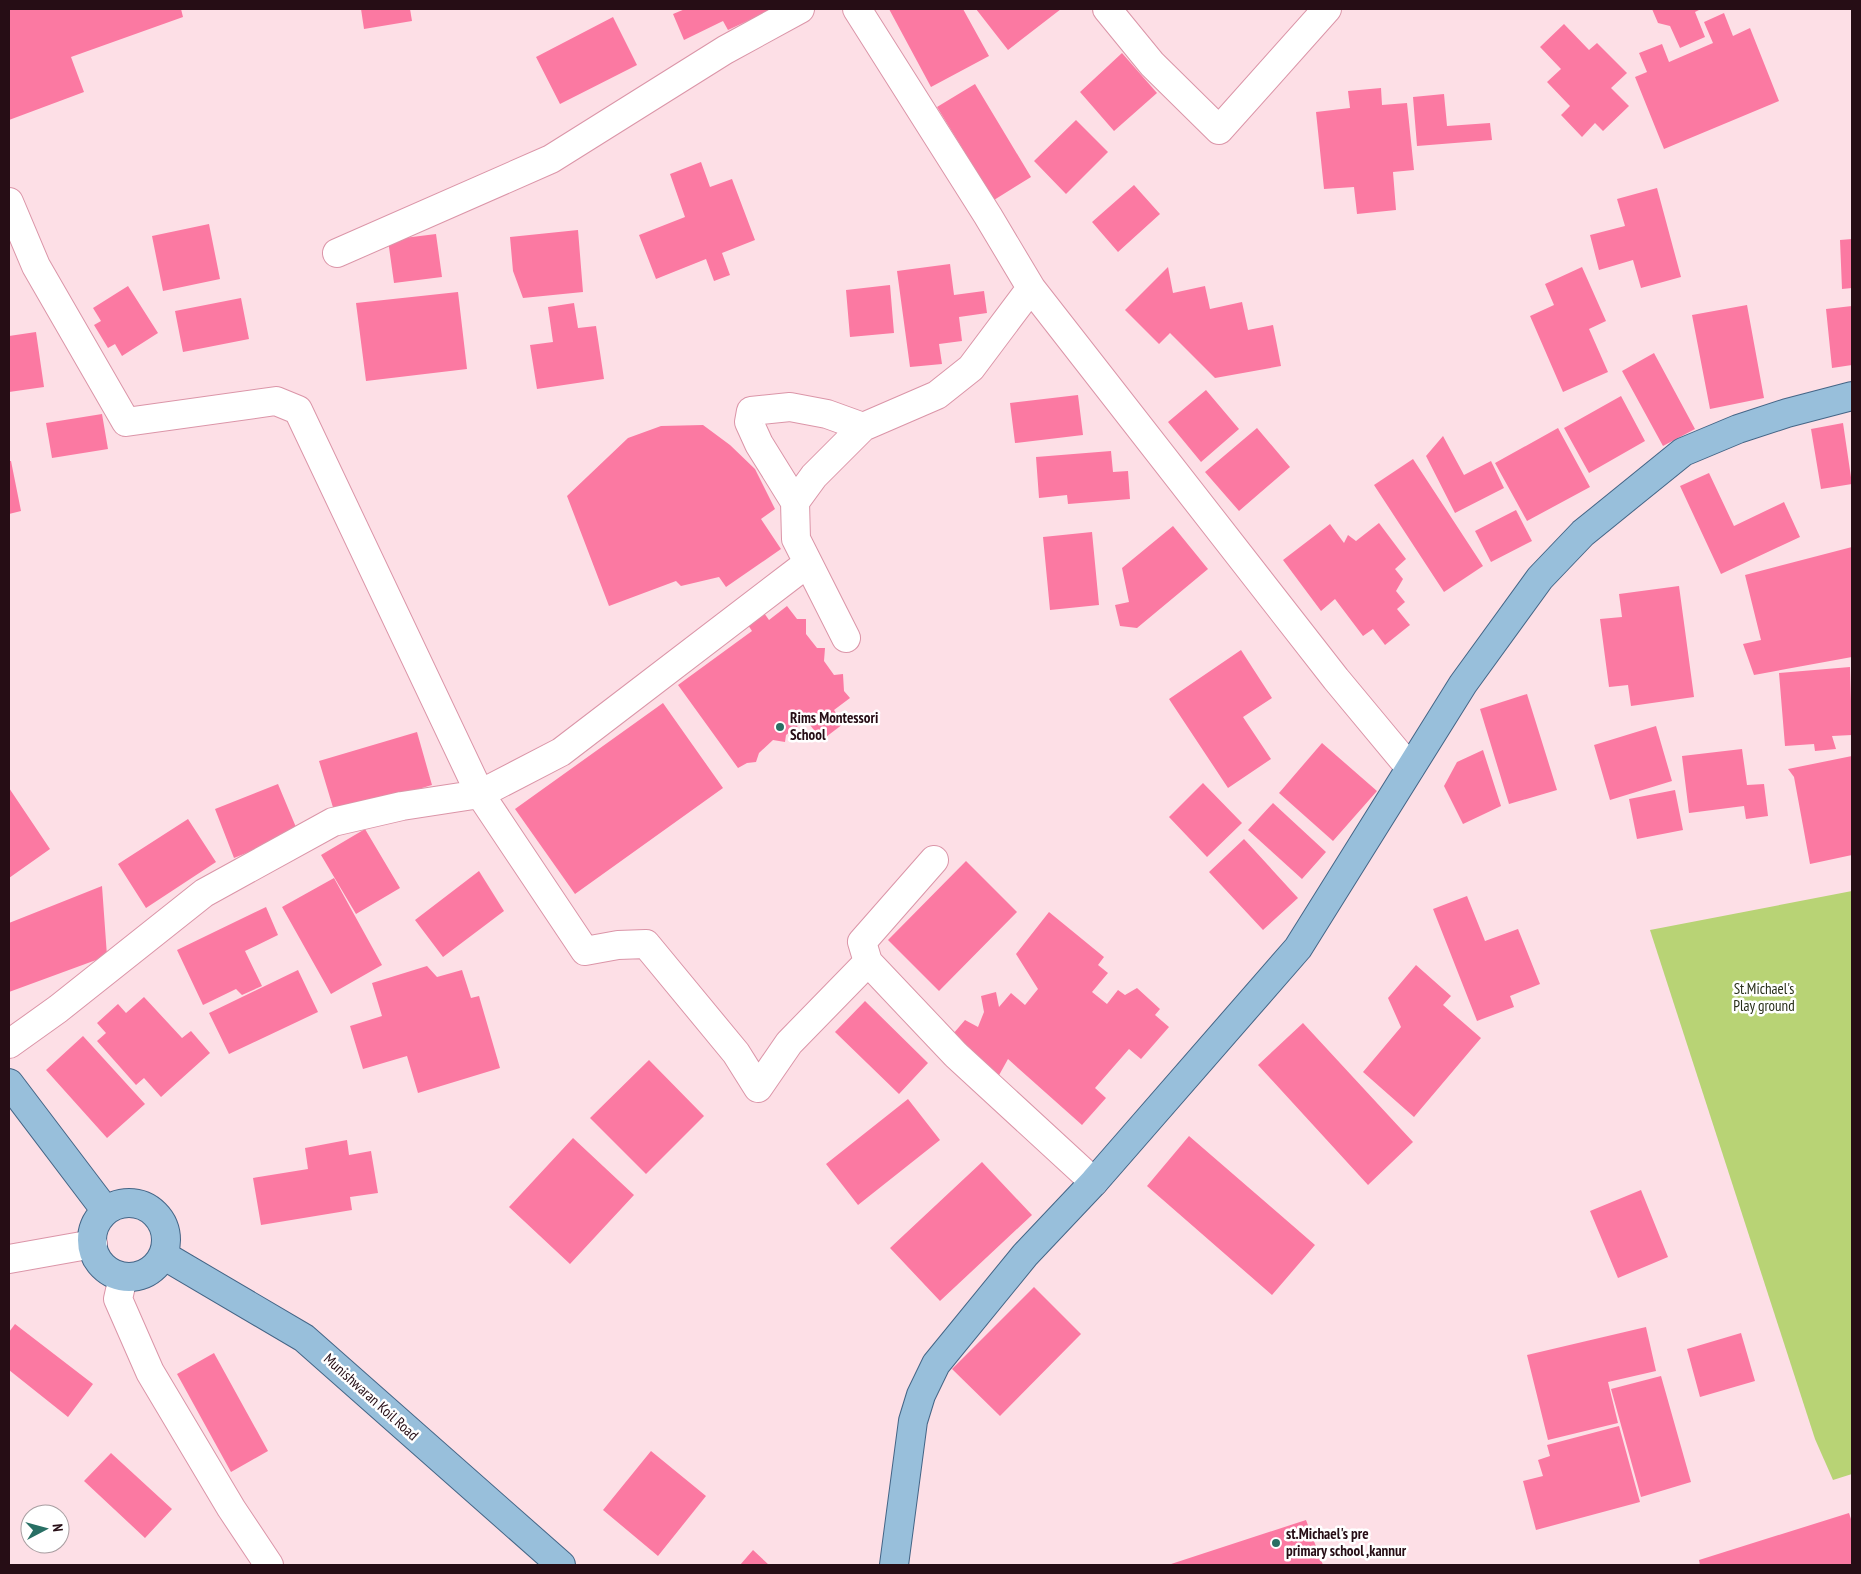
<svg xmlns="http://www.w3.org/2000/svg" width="1861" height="1574" font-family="'PT Sans Narrow',sans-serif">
  <rect width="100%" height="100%" fill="#fddfe6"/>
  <!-- green -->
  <path fill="#b8d375" d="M1852,891v583l-19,6 -18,-41 -165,-509z"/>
  <!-- building -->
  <path fill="#fb79a2" d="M9,9h172l2,8 -112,40 13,35 -75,28z
    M361,9h49l2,12 -48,8z
    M685,9h88l-45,21 -5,-9 -39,19 -11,-26z
    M889,9h74l26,47 -58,31z
    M976,9h85l-53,41z
    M1652,9h49l-6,3 10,25 -25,11 -10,-22 -12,-3z
    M1724,13l9,23 17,-8 29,73 -115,48 -29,-72 12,-5 -8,-19 23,-9 7,18 44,-19 -9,-21z
    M613,17l24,48 -77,39 -24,-47z
    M1564,24l25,26 8,-7 30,30 -16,15 18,18 -26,25 -8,-8 -13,14 -21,-22 9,-9 -23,-24 14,-13 -21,-22z
    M1122,53l35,40 -43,38 -34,-39z
    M975,84l56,93 -37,23 -57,-93z
    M1381,88l1,17 25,-2 7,67 -21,2 3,38 -39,4 -3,-27 -30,2 -8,-77 34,-4 -2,-17z
    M1444,94l3,32 43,-3 2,17 -75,6 -4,-49z
    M1076,120l32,32 -42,42 -32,-33z
    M701,162l9,25 22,-8 23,61 -33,13 8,22 -16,6 -8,-22 -50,20 -17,-44 46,-18 -15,-43z
    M1134,185l26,29 -42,38 -26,-30z
    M1657,188l24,89 -40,11 -8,-28 -34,10 -9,-35 35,-9 -8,-27z
    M209,224l11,55 -57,12 -11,-55z
    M578,230l5,62 -60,6 -10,-27 -3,-34z
    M436,234l6,43 -48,6 -6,-43z
    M1852,239v49l-10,1 -2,-49z
    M950,264l4,31 30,-4 3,22 -28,4 3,24 -23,3 3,20 -32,3 -13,-96z
    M1168,267l5,26 32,-7 5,23 32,-7 6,28 25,-5 8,41 -66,12 -45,-45 -11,11 -34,-34z
    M1582,267l24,54 -17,8 19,43 -45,20 -33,-76 24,-11 -9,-21z
    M890,285l4,48 -44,4 -4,-47z
    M128,286l30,47 -36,23 -7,-12 -7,4 -14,-23 7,-4 -8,-13z
    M458,292l9,77 -101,12 -10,-78z
    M241,298l8,41 -66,13 -8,-41z
    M574,303l4,25 18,-2 8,53 -67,10 -7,-44 23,-3 -5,-35z
    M1747,305l17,93 -54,11 -18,-94z
    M1852,306v59l-20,3 -6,-59z
    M36,332l8,55 -35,5v-56z
    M1654,353l41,76 -32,17 -41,-75z
    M1206,390l33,39 -38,33 -33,-40z
    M1078,395l5,40 -68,8 -5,-40z
    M1621,396l24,45 -56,32 -25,-45z
    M102,414l6,35 -56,9 -6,-35z
    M1843,423l9,61 -31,5 -10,-60z
    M703,425l27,20 25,24 20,40 -14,10 20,30 -55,38 -7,-10 -38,9 -5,-5 -67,25 -42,-110 61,-58 33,-12z
    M1257,428l33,39 -51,44 -34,-39z
    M1558,428l32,59 -63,34 -32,-58z
    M1443,436l21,39 27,-14 13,27 -49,25 -29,-57z
    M1111,451l2,21 15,-1 2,28 -62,5 -1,-9 -28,3 -3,-41z
    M1413,459l70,107 -39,26 -70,-107z
    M9,461h2l10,50 -12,3z
    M1709,473l25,53 50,-24 16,35 -79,37 -41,-88z
    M1516,510l16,31 -41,21 -16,-31z
    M1379,523l27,36 -11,10 8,10 -7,12 9,11 -8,7 13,16 -25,20 -12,-16 -10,7 -28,-37 -14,12 -38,-51 47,-36 14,19 4,-8 8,6z
    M1173,526l35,43 -71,59 -17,-2 -5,-21 14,-3 -7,-34z
    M1092,532l7,73 -49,5 -7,-73z
    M1852,547v110l-98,18 -11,-31 18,-4 -16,-65z
    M1679,586l15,111 -63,9 -3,-21 -19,2 -9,-68 22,-2 -3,-23z
    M787,606l10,13h9v15l11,14h8l-1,13 10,14 9,-1 1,17 6,7 -16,12 9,14 -21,16 -16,-20 -20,15 -1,7 -12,-2 -14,13 -3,9 -9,1 -9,5 -60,-83 74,-54 -4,-6 16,-12 5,7z
    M1241,650l31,48 -29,19 28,42 -43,29 -59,-89z
    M1850,667l2,68 -20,1 4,13 -21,2 -1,-7 -29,2 -6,-73z
    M1527,694l30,96 -48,14 -29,-95z
    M663,703l60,85 -148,106 -60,-85z
    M1656,726l16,55 -62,19 -16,-55z
    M417,732l15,53 -97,29 -16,-53z
    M1322,743l55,48 -44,50 -54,-48z
    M1742,749l5,36 17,-1 4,32 -22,3 -2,-13 -55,7 -7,-57z
    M1483,750l18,56 -38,18 -19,-38 13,-24z
    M1852,756v99l-42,9 -16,-87 -6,-8z
    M1203,783l39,40 -35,34 -38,-40z
    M278,784l20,48 -64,26 -19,-49z
    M9,788l41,61 -41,29z
    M1675,790l8,40 -46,9 -8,-40z
    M1273,803l53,49 -24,27 -54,-49z
    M188,819l28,43 -70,46 -28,-44z
    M365,829l35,59 -44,26 -35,-59z
    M1244,839l54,59 -35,32 -54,-58z
    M966,861l51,51 -78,79 -51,-51z
    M479,871l25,40 -61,46 -28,-37z
    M334,878l48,87 -51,29 -49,-87z
    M102,886l5,70 -98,36v-69z
    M1467,896l18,45 33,-12 22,55 -30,12 4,11 -37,14 -44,-112z
    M266,907l12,28 -33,16 17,35 -20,9 -6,-6 -33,16 -26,-55z
    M1049,912l55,45 -6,8 10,8 -16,19 15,12 11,-14 7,5 12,-7 23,21 -5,6 14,12 -28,32 -12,-10 -34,39 11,10 -24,27 -74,-66 -10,18 -45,-43 12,-14 13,7 6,-15 -3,-16 15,-4 3,15 12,-14 14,12 13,-16 -22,-35z
    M1416,965l35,31 -8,9 38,33 -67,79 -51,-45 38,-45 -13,-29z
    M427,966l10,11 25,-7 9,28 8,-2 21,72 -82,25 -11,-37 -44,13 -13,-43 32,-10 -10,-33z
    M298,970l20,42 -89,42 -20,-41z
    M144,997l38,41 9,-7 19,22 -49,44 -17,-19 -8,7 -39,-44 9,-8 -9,-10 21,-19 8,9z
    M865,1001l63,62 -29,31 -64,-62z
    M1303,1023l110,119 -45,43 -110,-120z
    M83,1036l62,68 -38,34 -61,-68z
    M649,1060l55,56 -58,58 -56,-56z
    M908,1099l32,41 -82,65 -32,-41z
    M1189,1136l126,109 -43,50 -125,-109z
    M573,1138l61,57 -64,69 -61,-57z
    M347,1140l2,15 22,-4 7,42 -28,4 2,13 -91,15 -8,-47 55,-9 -3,-21z
    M982,1162l50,53 -92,86 -50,-53z
    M1641,1190l27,67 -50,21 -28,-67z
    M1034,1287l47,47 -81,82 -48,-47z
    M15,1324l78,60 -25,33 -59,-47v-38z
    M1646,1327l10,44 -48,11 10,41 -70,17 -21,-85z
    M1741,1333l14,48 -55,16 -13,-48z
    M214,1353l54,98 -37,21 -54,-98z
    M1661,1376l30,106 -50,15 -30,-108z
    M1619,1426l21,76 -104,28 -13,-49 20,-5 -5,-16 12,-4 -3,-11z
    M651,1451l55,45 -48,60 -55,-46z
    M111,1453l61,56 -27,29 -61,-57z
    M1849,1513l3,9v43h-152l-1,-5z
    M1306,1520l17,45h-155z
    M753,1550l16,15h-29z"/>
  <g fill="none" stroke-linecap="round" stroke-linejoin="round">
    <defs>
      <path id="minor" d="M857,9l131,207 43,72 305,391 74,89
        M1107,9l45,55 67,66 108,-121
        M9,202l27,64 90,156 150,-21 22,9 182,384 105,157 33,-6 28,-1 90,109 22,35 31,-45 79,-81
        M337,253l214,-94 174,-109 75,-41
        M795,502l19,-26 49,-49 74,-32 34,-27 60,-80
        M846,638l-50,-99 -1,-37 -36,-58 -10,-22 2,-11 39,-4 37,7 36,13
        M934,860l-72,82 6,20 88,93 138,127
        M9,1044l49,-35 146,-116 129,-71 69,-16 78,-12 81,-42 247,-189
        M9,1259l84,-15
        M123,1277l-5,22 32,73 81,136 38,57"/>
      <path id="major" d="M9,1083l97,128
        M92 1240a37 37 0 1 1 74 0a37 37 0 1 1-74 0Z
        M163,1255l141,83 257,227
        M894,1565l19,-144 8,-26 15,-31 89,-109 69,-73 204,-234 165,-264 77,-106 43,-45 100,-81 55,-23 49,-16 65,-17"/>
    </defs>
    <!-- minor casing -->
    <use href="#minor" stroke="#db95a8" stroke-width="30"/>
    <!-- major casing -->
    <use href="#major" stroke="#446586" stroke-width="30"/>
    <!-- minor -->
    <use href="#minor" stroke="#fff" stroke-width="28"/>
    <!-- major -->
    <use href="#major" stroke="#98bfdb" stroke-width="28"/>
  </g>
  <!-- markers -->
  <g fill="#286f64" stroke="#fff" stroke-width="2">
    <circle cx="780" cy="727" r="5"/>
    <circle cx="1276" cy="1543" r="5"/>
  </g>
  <g text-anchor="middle" stroke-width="5" stroke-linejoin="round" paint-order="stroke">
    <!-- poi labels -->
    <g font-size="15" font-weight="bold" fill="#260d15" stroke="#fff" text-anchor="start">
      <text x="790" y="723">Rims Montessori<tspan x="790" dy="17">School</tspan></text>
      <text x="1286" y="1539">st.Michael's pre<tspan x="1286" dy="17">primary school ,kannur</tspan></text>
    </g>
    <!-- park labels -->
    <g font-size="15" fill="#282f19" stroke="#fff">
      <text x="1764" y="994">St.Michael's<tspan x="1764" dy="17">Play ground</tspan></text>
    </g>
    <!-- street labels -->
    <g font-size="15" fill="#260d15" stroke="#fff">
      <text transform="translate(371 1397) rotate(42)" y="5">Munishwaran Koil Road</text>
    </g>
  </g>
  <!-- border -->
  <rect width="1861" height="1574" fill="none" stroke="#260d15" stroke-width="20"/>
  <!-- north arrow -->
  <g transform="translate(45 1529) rotate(84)"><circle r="24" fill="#ffffff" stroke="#a89ea1"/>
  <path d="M0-4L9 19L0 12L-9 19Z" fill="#286f64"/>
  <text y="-8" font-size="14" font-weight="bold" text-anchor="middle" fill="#260d15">N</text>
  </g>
</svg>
